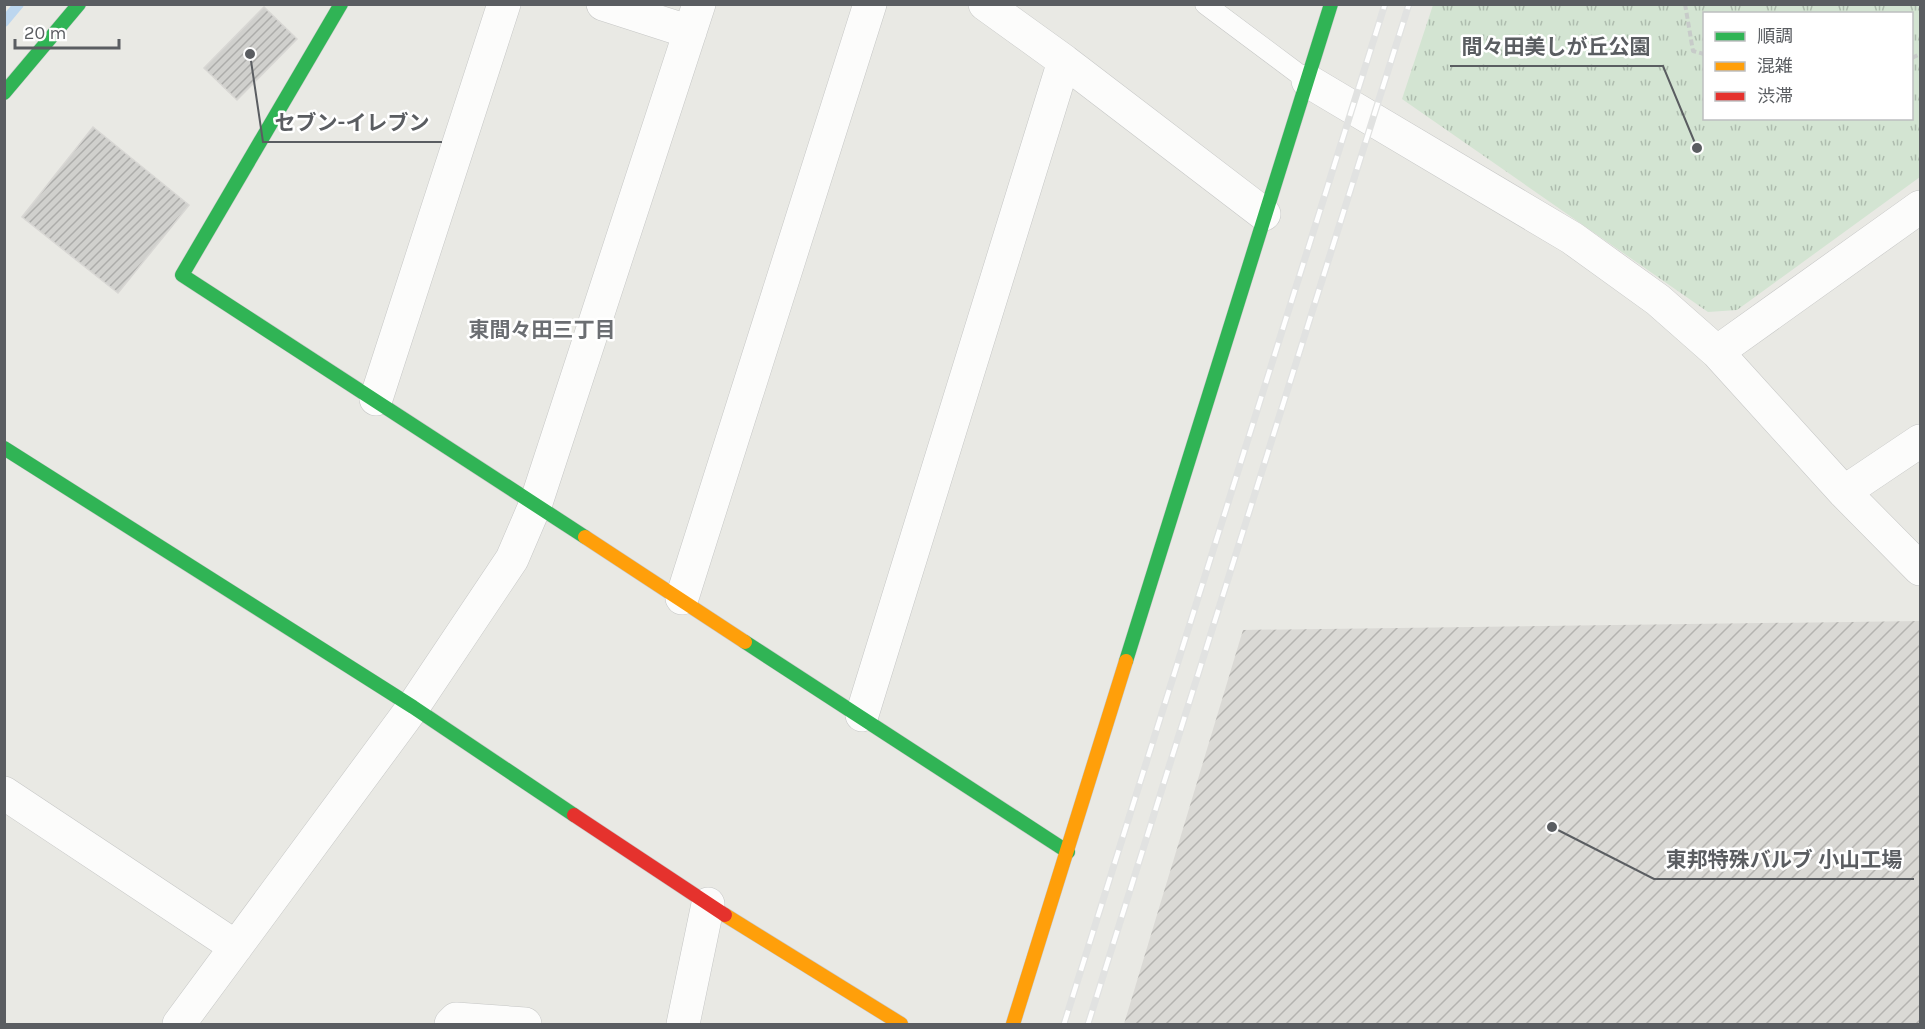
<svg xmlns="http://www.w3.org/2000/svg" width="1925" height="1029" font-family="Karla,'Noto Sans JP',sans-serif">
  <defs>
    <pattern id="industrial-furrows" width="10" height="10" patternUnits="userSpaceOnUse" patternTransform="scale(1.5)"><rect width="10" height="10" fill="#dad9d5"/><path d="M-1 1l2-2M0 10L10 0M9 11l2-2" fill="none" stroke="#b4b3b0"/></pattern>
    <pattern id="park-tufts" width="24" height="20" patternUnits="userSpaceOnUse" patternTransform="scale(1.5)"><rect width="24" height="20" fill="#d3e4d2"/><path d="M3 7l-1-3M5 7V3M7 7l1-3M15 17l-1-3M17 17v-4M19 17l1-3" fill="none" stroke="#aebcae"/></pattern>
    <pattern id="building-hatch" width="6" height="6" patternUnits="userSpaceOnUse" patternTransform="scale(1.5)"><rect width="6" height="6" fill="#d0d0cd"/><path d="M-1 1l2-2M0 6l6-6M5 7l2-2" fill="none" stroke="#acacaa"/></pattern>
  </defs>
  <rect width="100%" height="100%" fill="#e9e9e4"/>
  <!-- industrial -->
  <path fill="url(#industrial-furrows)" d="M1920,621v403h-796l119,-394z"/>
  <!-- park -->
  <path fill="url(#park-tufts)" fill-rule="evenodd" d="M1433,5h487v172l-183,133 -29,2 -306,-213zM1704,14h208v104h-208z"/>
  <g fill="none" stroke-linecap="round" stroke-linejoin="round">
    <!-- stream -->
    <path stroke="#bcd6ef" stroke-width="10" d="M4,22l15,-18"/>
  </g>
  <!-- building -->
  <path fill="url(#building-hatch)" stroke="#d8d7d4" stroke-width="1.5" d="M264,7l33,32 -60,61 -33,-32z
    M93,127l96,78 -71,88 -96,-76z"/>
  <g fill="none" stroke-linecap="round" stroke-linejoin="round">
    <defs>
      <path id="lane" d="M1205,4l103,77"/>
      <path id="street" d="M603,4l87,28
        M985,4l79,57 200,153
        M1308,81l264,157 86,62 59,52 127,140 76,77
        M1717,352l203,-145
        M376,399l128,-395
        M1844,492l76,-51
        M682,598l188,-594
        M862,715l202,-654
        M4,793l232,154
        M179,1024l234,-317 99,-148 24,-56 163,-499
        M451,1024l5,-5 69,5
        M683,1024l25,-120"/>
      <path id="fast" d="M341,4l-159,271 403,262
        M4,93l75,-89
        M4,448l409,259 161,108
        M745,642l323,210
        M1126,661l205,-657"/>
      <path id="slow" d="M585,537l160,105
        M725,915l176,109
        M1013,1024l113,-363"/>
      <path id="jam" d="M574,815l151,100"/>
    </defs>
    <!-- lane casing -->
    <use href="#lane" stroke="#c6c7c6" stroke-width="21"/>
    <!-- street casing -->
    <use href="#street" stroke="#c6c7c6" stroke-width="34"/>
    <!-- fast casing -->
    <use href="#fast" stroke="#c7c7c7" stroke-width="15"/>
    <!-- slow casing -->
    <use href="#slow" stroke="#c7c7c7" stroke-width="15"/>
    <!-- jam casing -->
    <use href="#jam" stroke="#c7c7c7" stroke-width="15"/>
    <!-- path -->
    <path stroke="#c7cbc9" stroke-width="4" stroke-dasharray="6 3" stroke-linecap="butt" d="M1685,4l8,47 11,3
      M1912,58l8,-4"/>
    <!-- lane -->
    <use href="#lane" stroke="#fcfcfb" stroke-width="20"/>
    <!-- street -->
    <use href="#street" stroke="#fcfcfb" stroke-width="33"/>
    <!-- fast -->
    <use href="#fast" stroke="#30b455" stroke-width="14"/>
    <!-- slow -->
    <use href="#slow" stroke="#ff9f0a" stroke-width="14"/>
    <!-- jam -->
    <use href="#jam" stroke="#e5322d" stroke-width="14"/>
    <defs>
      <path id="rail" d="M1064,1024l321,-1020
        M1088,1024l321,-1020"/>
    </defs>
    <!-- rail casing -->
    <use href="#rail" stroke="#e1e2e1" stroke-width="7"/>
    <!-- rail -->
    <use href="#rail" stroke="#fff" stroke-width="4.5" stroke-dasharray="14" stroke-linecap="butt"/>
  </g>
  <g text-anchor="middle" stroke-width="5" stroke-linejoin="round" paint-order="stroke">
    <!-- neighbourhood labels -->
    <g font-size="21" font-weight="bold" fill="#6b6e72" stroke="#fff">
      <text x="542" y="337">東間々田三丁目</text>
    </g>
  </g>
  <!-- callouts -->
  <path fill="none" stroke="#5a5d61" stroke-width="2" d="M1697 148L1663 66H1450M250 54L263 142H442M1552 827L1654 879H1914"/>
  <g fill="#5a5d61" stroke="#fff" stroke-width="2">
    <circle cx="1697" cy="148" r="6"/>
    <circle cx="250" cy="54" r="6"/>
    <circle cx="1552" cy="827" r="6"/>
  </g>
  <g font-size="21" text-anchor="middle" font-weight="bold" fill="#5a5d61" stroke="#fff" stroke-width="5" stroke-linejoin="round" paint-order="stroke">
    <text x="1556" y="54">間々田美しが丘公園</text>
    <text x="352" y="130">セブン-イレブン</text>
    <text x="1784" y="867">東邦特殊バルブ 小山工場</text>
  </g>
  <!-- border -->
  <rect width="1925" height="1029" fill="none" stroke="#5a5d61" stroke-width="12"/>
  <!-- legend -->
  <rect x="1703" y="12" width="210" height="108" fill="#ffffff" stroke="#bdbec0" stroke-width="1.5"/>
  <rect x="1715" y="32" width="30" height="9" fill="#30b455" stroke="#bdbec0" stroke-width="1.5"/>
  <text x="1757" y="42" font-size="18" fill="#5a5d61">順調</text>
  <rect x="1715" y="62" width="30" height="9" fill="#ff9f0a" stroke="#bdbec0" stroke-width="1.5"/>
  <text x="1757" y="72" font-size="18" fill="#5a5d61">混雑</text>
  <rect x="1715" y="92" width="30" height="9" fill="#e5322d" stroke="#bdbec0" stroke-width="1.5"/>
  <text x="1757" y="102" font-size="18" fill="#5a5d61">渋滞</text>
  <!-- scale -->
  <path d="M15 39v9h104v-9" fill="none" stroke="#5a5d61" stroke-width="3"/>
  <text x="24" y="39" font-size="18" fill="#5a5d61" stroke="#ffffff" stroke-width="4.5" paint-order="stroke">20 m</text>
</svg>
